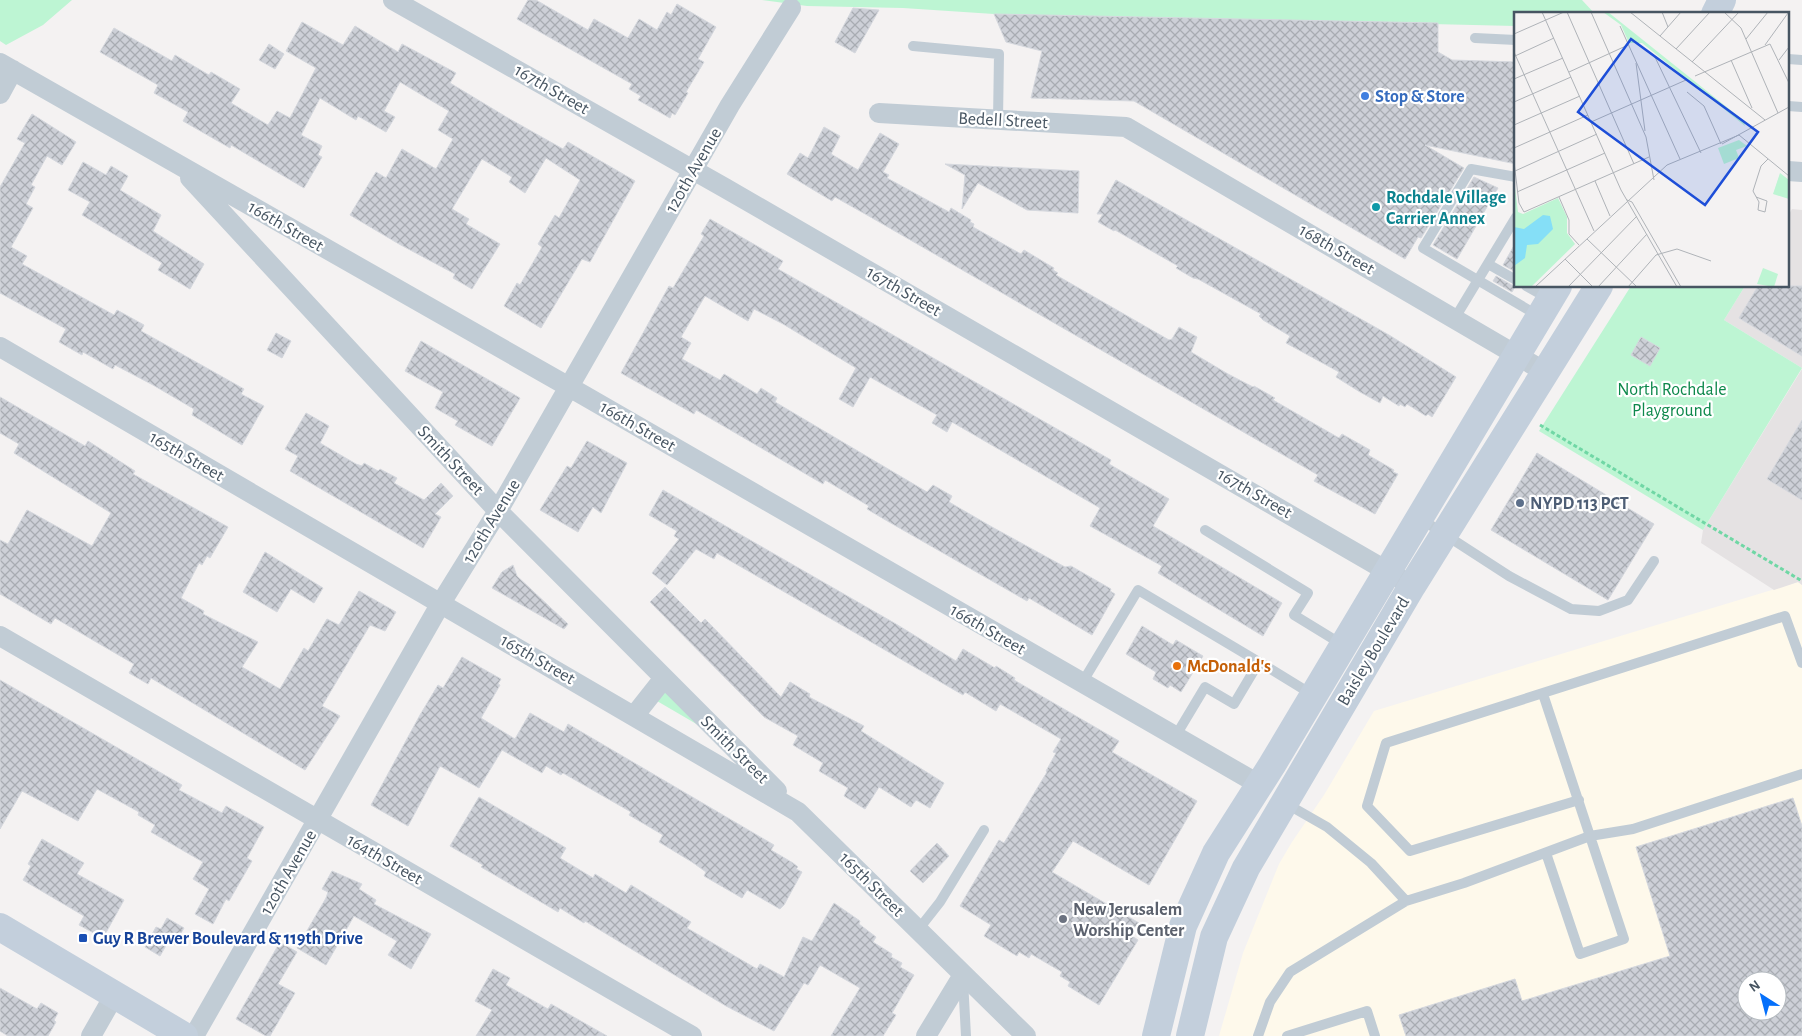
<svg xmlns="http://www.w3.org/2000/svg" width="1802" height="1036" font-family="'Alegreya Sans',sans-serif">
  <defs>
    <pattern id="building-cross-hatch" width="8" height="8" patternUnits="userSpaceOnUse" patternTransform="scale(1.25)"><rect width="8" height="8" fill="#cdd0d7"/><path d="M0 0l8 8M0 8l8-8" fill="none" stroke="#a8acb2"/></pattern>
  </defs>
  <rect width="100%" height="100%" fill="#f4f2f2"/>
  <!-- commercial -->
  <path fill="#fef9eb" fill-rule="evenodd" d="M1798,582l4,3v451h-583l24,-83 36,-89 13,-22 32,-47 50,-84zM1747,981h30v30h-30z"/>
  <!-- education -->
  <path fill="#e5e2e3" d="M1792,209l10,1v158l-78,-48 21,-34h43v-70z
    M1802,369v216l-4,-3 -24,8 -73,-47 2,-13z"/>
  <!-- green -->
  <path fill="#bdf5d3" d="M0,0h72l-29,25 -37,20 -6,-4z
    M762,0h820l13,14h-79v12l-522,-12 -91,-6 -96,-2z
    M1631,286h114l-21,34 78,48 -99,162 -164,-99z
    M669,685l36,44 -48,-28z"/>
  <!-- building -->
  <path fill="url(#building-cross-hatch)" stroke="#d5d8de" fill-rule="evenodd" d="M528,0h8l52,30 6,-11 34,19 11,-19 18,11 10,-18 4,3 6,-11 39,23 -18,32 6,3 -18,30 2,1 -13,22 -3,-2 -2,5 -32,-18 3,-4 -12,-7 3,-5 -115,-65z
    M853,8l26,2 -24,43 -20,-11z
    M994,14l444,9v29l14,8 64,2v102l-91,-19 39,23 -43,70 -3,-1 -13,22 -271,-158 -103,-3 11,-47 -36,-9z
    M302,22l41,23 12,-19 43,26 4,-8 54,29 -6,10 58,35 55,31 5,-7 67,39 -45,81 -8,-3 -41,69 -37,-22 13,-23 3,2 22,-38 -4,-3 17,-29 4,3 21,-38 -34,-22 -21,35 -16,-11 3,-5 -30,-18 -30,50 17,10 -3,5 34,20 -28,45 -19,-11 2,-4 -56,-30 -49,-29 26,-43 10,6 16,-29 34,20 17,-30 -15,-9 11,-19 -49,-29 -16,29 11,6 -9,15 -28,-16 -2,4 -36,-22 -19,37 21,11 -4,9 4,2 -18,31 -73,-43 -1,3 -47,-27 5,-9 -34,-19 4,-8 -58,-33 14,-24 58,33 3,-6 34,20 2,-3 29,17 -9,14 37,22 9,-14 13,7 26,-50 -30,-17z
    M269,44l15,10 -9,15 -16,-9z
    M32,114l44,28 -14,23 -15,-9 -16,29 4,2 -9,17 7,4 -22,39 16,9 -5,8 92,51 3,-5 27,15 -3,6 103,58 -3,5 23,12 -22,39 -50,-30 2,-6 -41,-24 -38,-20 -2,4 -30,-17 -1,3 -23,-13 7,-13 -66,-36v-106l25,-44 -8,-4z
    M824,127l16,9 -9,18 27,16 22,-37 19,11 -16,28 6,3 -2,3 62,34 2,-4 20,12 -1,2 4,2 -1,3 48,27 3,-4 30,18 -1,2 5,3 -2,2 113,65 3,-1 7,-12 18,10 -6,15 37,22 25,13 1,-1 21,12 -2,2 66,38 3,-4 28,16 -2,5 26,15 -1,2 5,2 -23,40 -61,-33 4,-6 -451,-260 -32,-18 -3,4 -45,-27 13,-21 8,5z
    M83,162l23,13 5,-9 17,10 -8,14 41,25 -8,16 51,33 -14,25 -32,-19 4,-7 -80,-48 8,-13 -22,-12z
    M945,164l134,7 -1,42 -51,-3 -49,-27 -16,26 3,-34z
    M1474,177l24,11 -41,71 -24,-14z
    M1116,180l273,155 67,42 -24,40 -4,-3 -2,2 -19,-12 -2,3 -5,-3 -1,2 -16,-10 -3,7 -20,-11 -24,-15 3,-5 -53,-29 4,-7 -27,-16 -4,-4 2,-2 -63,-35 -5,-1 -17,-10 2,-2 -63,-36 -1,1 -16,-9 5,-8h-6z
    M710,219l73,42 -5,8 333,191 -2,4 60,35 -16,27 129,77 -19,33 -105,-63 4,-7 -72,-40 10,-18 -148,-86 -5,10 -15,-9 5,-8 -67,-38 -17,30 -14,-8 17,-31 -73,-44 -29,-15 -6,12 -43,-25 -24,41 10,6 -9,16 38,21 4,-6 33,20 4,-6 16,10 -2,4 152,90 6,-7 19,11 -3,6 43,25 73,40 6,-1 40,23 -1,2 5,3 -23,41 -63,-37 -2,3 -138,-79 -22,-13 2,-3 -44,-26 -2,4 -127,-74 -2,4 -73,-41 48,-87 4,2 31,-52 -3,-2z
    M1516,242v30l-13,-7z
    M1496,276l19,11 -3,5 -19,-11z
    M1758,286h44v70l-63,-38z
    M276,333l15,8 -9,17 -15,-8z
    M1641,337l19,11 -10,18 -19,-11z
    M421,341l99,57 -28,48 -37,-21 3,-4 -23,-13 8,-16 -38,-21z
    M0,397l85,49 3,-5 47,30 -2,3 95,53 -18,31 -3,-2 -5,9 -3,-2 -18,35 23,13 -1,3 55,28 -16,25 38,22 24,-41 4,3 19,-32 12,6 20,-34 37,21 -11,19 -15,-6 -48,81 18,10 -35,54 -154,-92 -3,6 -19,-11 5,-9 -79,-46 -4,6 -51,-30v-54l8,4 19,-34 65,36 19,-33 -97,-60 5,-9 -19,-11z
    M306,413l23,13 -9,17 36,21 6,2 2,-3 14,8 2,-2 17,9 -3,5 30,17 17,-17 12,13 -18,18 6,3 -18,31 -133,-77 8,-15 -13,-7z
    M1802,420v80l-35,-21z
    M587,441l40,22 -26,50 -8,-6 -15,25 -38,-22 27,-44 4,2z
    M1537,453l117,71 -46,76 -117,-70z
    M663,490l233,134 60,37 7,-12 32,19 1,-2 19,12 -1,2 105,61 -7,11 85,49 -48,84 -76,-44 -21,31 87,51 -7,13 6,4 -39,65 -31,-19 2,-4 -10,-6 2,-4 -31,-18 -2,4 -10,-6 -2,4 -33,-20 7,-11 -31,-19 39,-66 5,3 43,-71 -1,-1 10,-18 -3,-1 8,-13 -61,-35 -4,7 -31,-19 -2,3 -246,-142 -3,6 -18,-10 -29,36 -15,-12 27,-34 -5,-3 3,-5 -28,-16z
    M265,552l58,36 -9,15 -23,-14 -14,23 -34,-20z
    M513,565l4,11 51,48 -4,5 -72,-41 10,-16z
    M665,587l36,36 4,-4 76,78 9,-15 20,12 -1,3 55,29 -3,5 83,52 -14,25 -14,-8 -5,7 -32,-20 -14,22 -21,-13 4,-8 -29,-17 4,-8 -30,-18 5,-9 -34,-19 -114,-115z
    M1142,626l31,19 3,-5 27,16 -22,36 -11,-7 -2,3 -15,-9 3,-7 -30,-18z
    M462,657l39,22 -3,5 2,1 -19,33 34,21 15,-26 34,19 4,-8 206,121 -3,5 22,13 5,4 -2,2 6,3 -18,33 -4,4 -33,-19 -5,8 -38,-22 2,-4 -14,-10 -33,-20 4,-7 -34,-20 2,-3 -68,-39 -2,2 -15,-9 -4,7 -40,-23 -23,38 -39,-22 -32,60 -37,-21 49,-90 18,-30 5,3z
    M0,680l182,105 -3,5 43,23 4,-7 38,21 -17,31 5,3 -23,40 -3,-2 -13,25 -18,-10 14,-25 -16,-10 10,-17 -52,-30 4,-7 -17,-10 1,-3 -42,-23 -19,32 -56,-30 -22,38z
    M479,797l87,51 -6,10 33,20 2,-4 31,19 5,-8 60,37 -4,6 70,41 3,-5 24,13 19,-40 9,4 22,-38 26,18 -1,3 17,13 -3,5 19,12 -1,3 11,6 -2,4 14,8 -22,38 4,2 -13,21h-52l29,-48 -40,-23 -12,20 -4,-2 -30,48 -48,-25 -141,-85 -1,2 -24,-15 -2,4 -58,-34 -19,-11 2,-2 -33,-19z
    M1793,798l9,28v210h-396l-7,-21 116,-36 7,22 148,-45 -34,-109zM1747,981h30v30h-30z
    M42,839l42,24 -7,11 47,26 -21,38 -24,-13 5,-9 -61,-36 8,-14 -3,-2z
    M937,843l12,13 -26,27 -13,-12z
    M332,871l30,13 -3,5 17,11 -2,4 57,30 -20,35 -23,-14 9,-14 -43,-25 -28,49 -29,-17 29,-50 2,-6 -6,-3z
    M167,918l17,10 -10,17 -6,-3 -8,14 -15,-9 11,-20 5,2z
    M280,942l17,10 -19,32 17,9 -25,43h-4l-30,-17z
    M493,969l17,9 -4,7 42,24 3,-5 56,32h-131l16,-26 -17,-9z
    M0,988l37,21 4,-6 17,10 -4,7 2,2 -8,14h-40l-8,-5z"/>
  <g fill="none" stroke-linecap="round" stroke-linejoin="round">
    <!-- path -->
    <path stroke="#70d7a5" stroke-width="3" stroke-dasharray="4 2.5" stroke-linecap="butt" d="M1540,425l262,156"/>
    <!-- service -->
    <path stroke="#c1ccd5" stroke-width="10" d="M1475,38l41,2
      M913,46l86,8 -1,66
      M1788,59l14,1
      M1788,106l14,1
      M1516,177l-45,-8 -48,79 116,68
      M1488,264l28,16
      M1526,286l23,13
      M1455,318l61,-101
      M1421,519l88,57 62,33 28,2 29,-11 26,-39
      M1205,530l103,63 -14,22 49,30
      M1082,683l56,-93 121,72
      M1543,694l81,245 -44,15 -34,-101
      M1175,737l30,-50 29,17 25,-42 54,33
      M1579,800l-169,51 -43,-45 19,-63 399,-127 17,47
      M1285,803l42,24 44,36 35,38
      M918,930l22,-28 44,-72
      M963,980l3,56
      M1258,1036l12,-34 20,-30 116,-71 58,-18 126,-47 43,-7 169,-55
      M1287,1036l80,-25 8,25"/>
    <!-- minor -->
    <path stroke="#c1ccd5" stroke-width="20" d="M393,0l332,188 674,390
      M0,63l585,333 675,389
      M0,94l13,-24
      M879,113l247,14 421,246
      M1788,171l14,1
      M190,178l308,333 279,280
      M0,347l798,465 228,224
      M0,636l692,400
      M634,716l30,-38
      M91,1036l24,-42
      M194,1036l247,-433 57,-92 232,-406 61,-97
      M926,1036l37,-61"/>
    <!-- secondary -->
    <path stroke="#c3cfdc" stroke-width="28" d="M1715,14l7,-14
      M0,927l184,109
      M1156,1036l27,-110 33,-73 56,-88 286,-479
      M1190,1036l24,-99 32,-69 166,-282 187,-300"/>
  </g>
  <!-- markers -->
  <circle fill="#3f7fe0" stroke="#fff" stroke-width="2" cx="1365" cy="96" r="5"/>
  <circle fill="#0f9aa8" stroke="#fff" stroke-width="2" cx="1376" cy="207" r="5"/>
  <circle fill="#5c6f8a" stroke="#fff" stroke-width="2" cx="1520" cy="503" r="5"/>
  <circle fill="#e8710a" stroke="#fff" stroke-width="2" cx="1177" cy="666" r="5"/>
  <circle fill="#6b7280" stroke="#fff" stroke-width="2" cx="1063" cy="919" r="5"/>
  <rect fill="#1a4fb4" stroke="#fff" stroke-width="2" x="78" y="933" width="10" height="10" rx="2.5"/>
  <g text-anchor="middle" stroke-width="4.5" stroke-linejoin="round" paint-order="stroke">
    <!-- street labels -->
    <g font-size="18" fill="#475562" stroke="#fff">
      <text transform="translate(552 89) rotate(30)" y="6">167th Street</text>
      <text transform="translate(1003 120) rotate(3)" y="6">Bedell Street</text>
      <text transform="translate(693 170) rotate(-60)" y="6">120th Avenue</text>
      <text transform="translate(286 226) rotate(30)" y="6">166th Street</text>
      <text transform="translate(1337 249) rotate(30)" y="6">168th Street</text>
      <text transform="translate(904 291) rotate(30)" y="6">167th Street</text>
      <text transform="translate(638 426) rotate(30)" y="6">166th Street</text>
      <text transform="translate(187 456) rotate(30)" y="6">165th Street</text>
      <text transform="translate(451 460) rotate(47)" y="6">Smith Street</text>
      <text transform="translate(1255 493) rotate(30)" y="6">167th Street</text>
      <text transform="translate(491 521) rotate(-59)" y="6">120th Avenue</text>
      <text transform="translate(988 629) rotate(30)" y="6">166th Street</text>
      <text transform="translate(1373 651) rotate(-59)" y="6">Baisley Boulevard</text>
      <text transform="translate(538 659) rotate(30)" y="6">165th Street</text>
      <text transform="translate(735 749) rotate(45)" y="6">Smith Street</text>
      <text transform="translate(385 859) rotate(30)" y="6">164th Street</text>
      <text transform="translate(288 872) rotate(-60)" y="6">120th Avenue</text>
      <text transform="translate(872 884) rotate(45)" y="6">165th Street</text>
    </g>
    <!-- shop labels -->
    <g font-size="18" font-weight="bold" fill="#366cbe" stroke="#fff" text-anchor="start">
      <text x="1375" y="102">Stop &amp; Store</text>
    </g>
    <!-- culture labels -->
    <g font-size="18" font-weight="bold" fill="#0d838f" stroke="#fff" text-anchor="start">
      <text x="1386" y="203">Rochdale Village<tspan x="1386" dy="21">Carrier Annex</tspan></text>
    </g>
    <!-- park labels -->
    <g font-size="18" fill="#0d884b" stroke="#fff">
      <text x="1672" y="395">North Rochdale<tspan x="1672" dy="21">Playground</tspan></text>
    </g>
    <!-- service labels -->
    <g font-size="18" font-weight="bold" fill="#4e5e75" stroke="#fff" text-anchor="start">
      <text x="1530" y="509">NYPD 113 PCT</text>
    </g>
    <!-- food labels -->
    <g font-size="18" font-weight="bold" fill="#c56008" stroke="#fff" text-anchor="start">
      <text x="1187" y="672">McDonald's</text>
    </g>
    <!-- worship labels -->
    <g font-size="18" font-weight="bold" fill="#5b616d" stroke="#fff" text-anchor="start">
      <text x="1073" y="915">New Jerusalem<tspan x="1073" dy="21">Worship Center</tspan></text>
    </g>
    <!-- transit labels -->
    <g font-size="18" font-weight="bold" fill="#164399" stroke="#fff" text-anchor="start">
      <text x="93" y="944">Guy R Brewer Boulevard &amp; 119th Drive</text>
    </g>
  </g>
  <!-- overview -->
  <g transform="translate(1514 12)">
    <rect width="275" height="275" fill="#f4f2f2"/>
    <path d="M89,0h5l135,108 2,6 -103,-83h-13l-8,-18zM225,128l8,6 -11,4 3,8 -15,6 -6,-16zM266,161l9,7v19l-16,-5zM0,167l4,33 5,2 35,-16 9,19v16l8,11 -44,43h-17z" fill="#bdf5d3"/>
    <path d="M249,256l15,6 -4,13 -17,-3z" fill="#bdf5d3"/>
    <path d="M29,203l7,1 3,13 -15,15 -11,1 -2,13 -11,8v-39l10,2z" fill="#85dff7"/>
    <path fill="none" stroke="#afb3b8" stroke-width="1" d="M28,0l79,178 56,97M53,0l67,152M77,0l55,125 8,43M116,0l135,108M148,0l6,15M210,0l17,16 37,85M106,14l60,133M0,22l50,-22M146,24l21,-24M232,27l22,-27M251,33l23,-32M162,37l34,-37M0,40l80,179M140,43l47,98M1,44l39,-18M217,48l21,48M265,48l10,-13M178,50l47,-50M122,51l9,68M55,60l59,-27M181,64l75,-32 19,39M0,67l49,-21M173,80l17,14 17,38M0,90l57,-25M77,110l95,-42M0,113l66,-29M225,123l50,41M208,132l67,-37M0,136l74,-33M0,150l5,41 5,9 125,-55M1,159l82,-37M81,169l15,35M3,180l88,-39M45,185l10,23v14l10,11M242,185l11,4 -2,11 -7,-2 1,-8 -5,-9 -1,-2 8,-25 7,-7M113,188l5,2 49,85M73,227l50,48M51,247l28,28M21,275l132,-122 72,-30M54,275l69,-71M84,275l49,-53M114,275l28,-32 21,-6 34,12"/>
    <path fill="#1d4ed8" fill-opacity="0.15" stroke="#1d4ed8" stroke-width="2.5" d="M117,27l127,93 -53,73 -127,-93z"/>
    <rect width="275" height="275" fill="none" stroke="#475562" stroke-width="2.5"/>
  </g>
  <!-- north arrow -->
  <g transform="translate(1762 996) rotate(324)"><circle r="24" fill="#ffffff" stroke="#b5bbc0"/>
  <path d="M0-4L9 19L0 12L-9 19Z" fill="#0570fb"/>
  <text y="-8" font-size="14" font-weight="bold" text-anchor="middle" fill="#475562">N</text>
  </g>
</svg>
